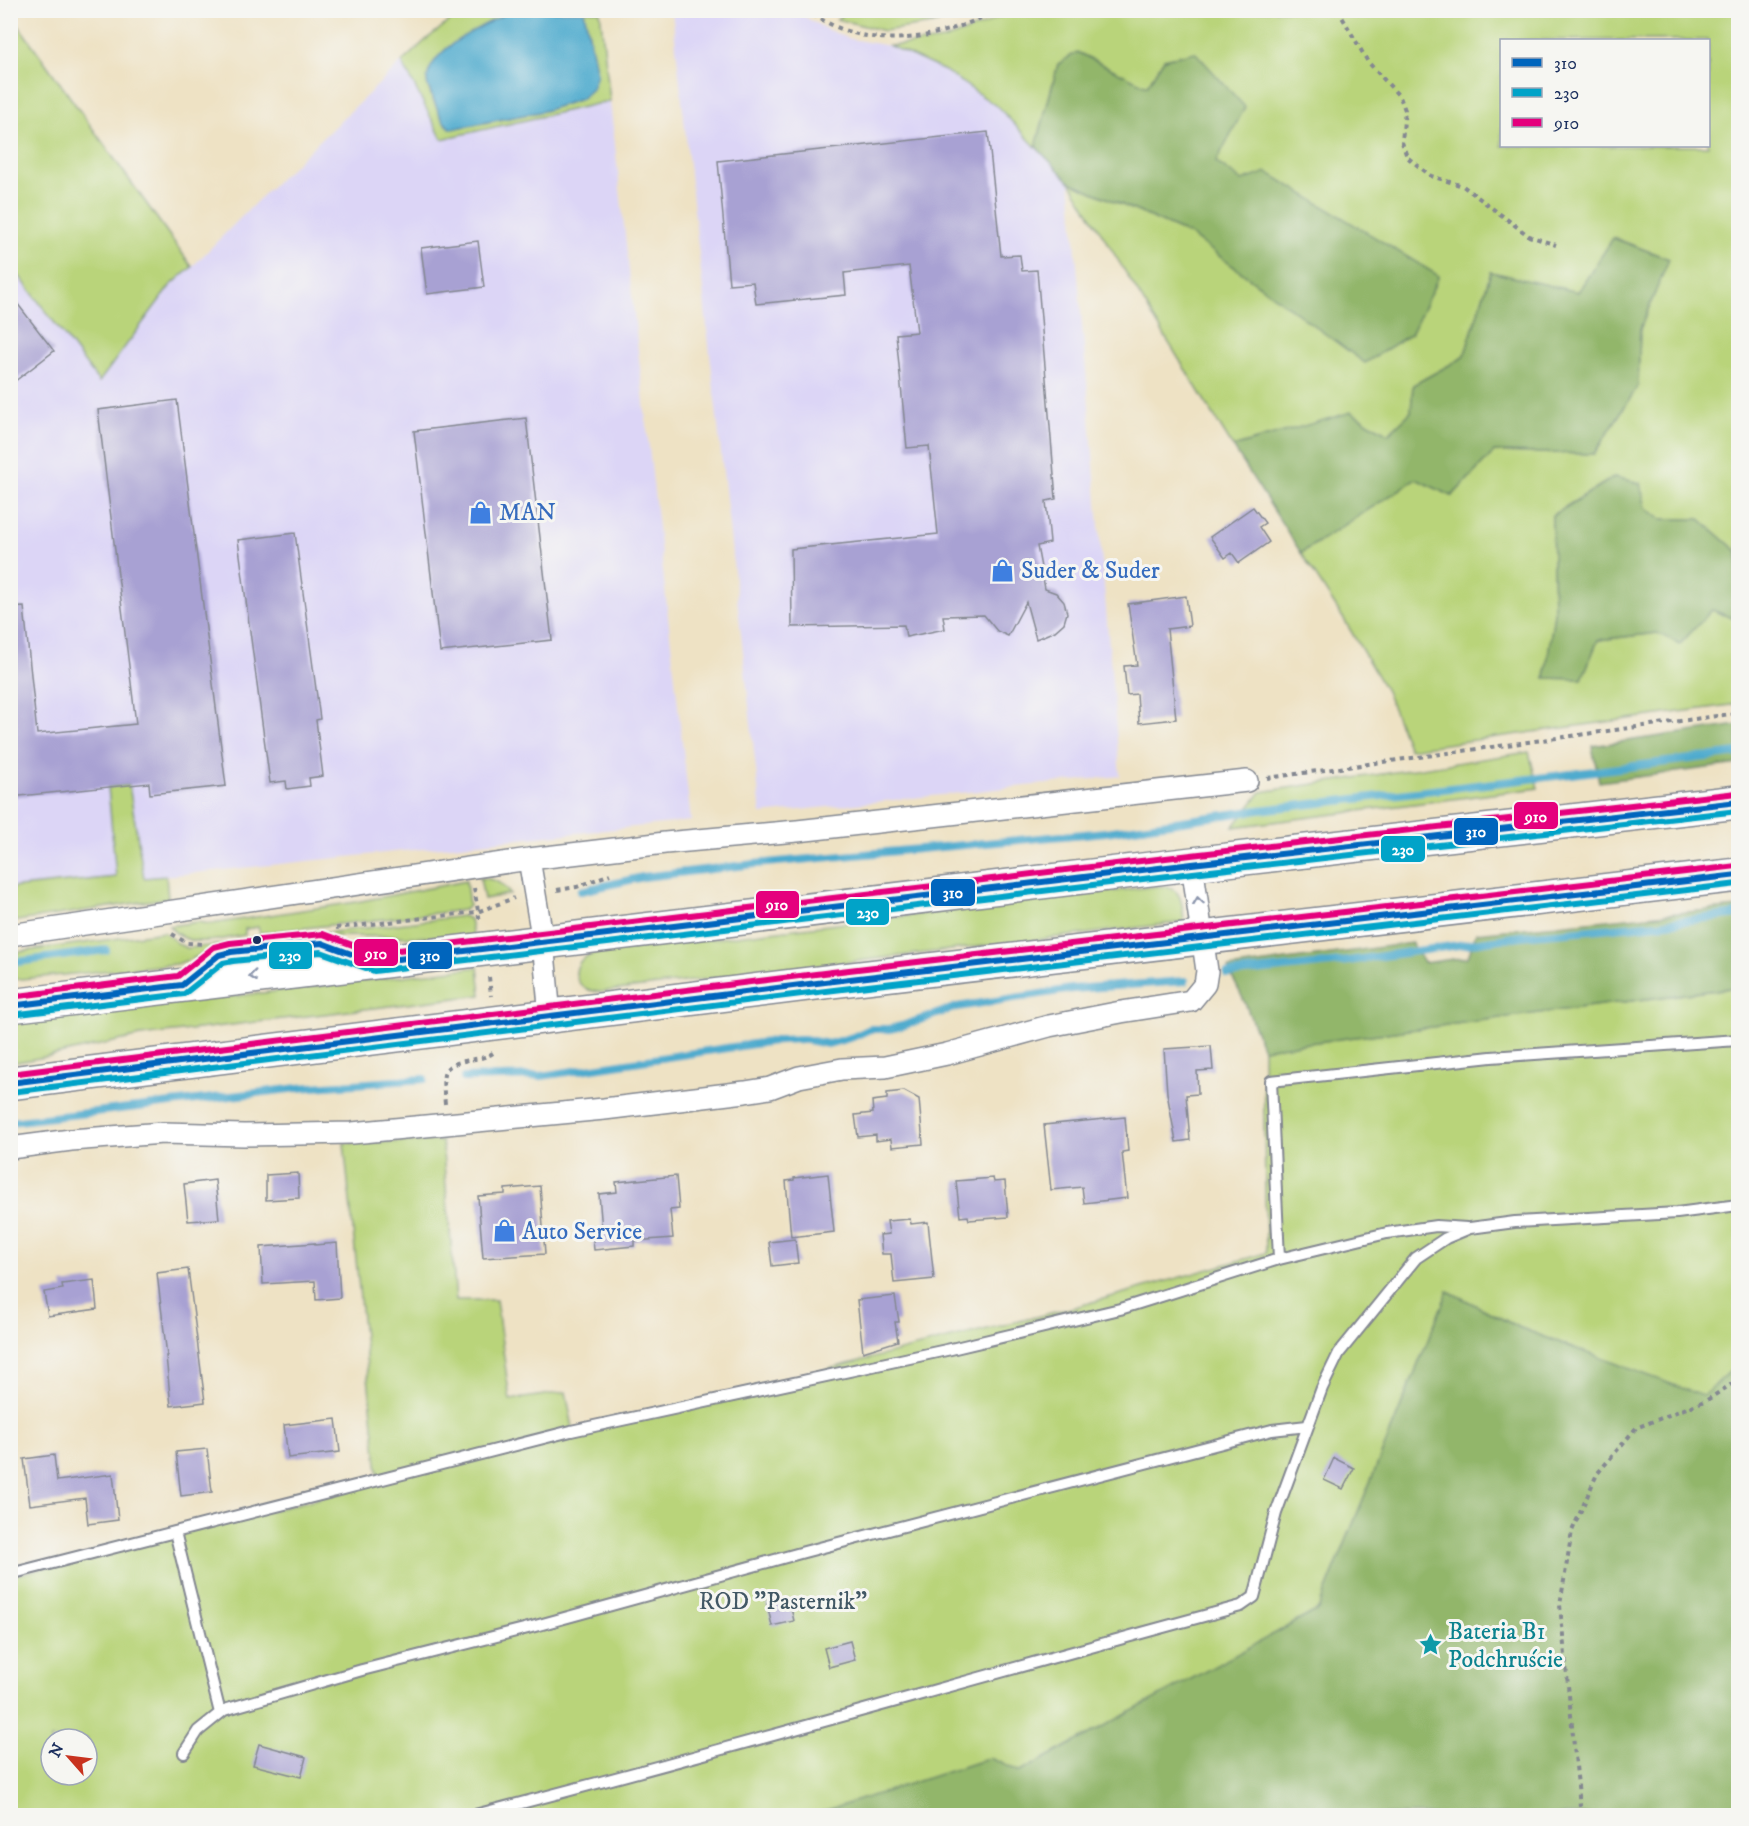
<svg xmlns="http://www.w3.org/2000/svg" width="1749" height="1826" font-family="'IM FELL DW Pica',serif">
  <rect width="100%" height="100%" fill="#f6f6f2"/>
  <filter id="ink" filterUnits="userSpaceOnUse"><feTurbulence type="fractalNoise" baseFrequency=".0167" numOctaves="2"/><feDisplacementMap in="SourceGraphic" scale="12" xChannelSelector="R" yChannelSelector="G"/><feConvolveMatrix kernelMatrix="1 2 1 2 8 2 1 2 1" color-interpolation-filters="sRGB"/></filter>
  <filter id="wash" filterUnits="userSpaceOnUse"><feTurbulence type="fractalNoise" baseFrequency=".008" numOctaves="4" result="noise"/><feDisplacementMap in="SourceGraphic" scale="24" xChannelSelector="R" yChannelSelector="G"/><feGaussianBlur stdDeviation="1.35" result="paint"/><feColorMatrix in="noise" values="0 0 0 0 0 0 0 0 0 0 0 0 0 0 0 0 0 1.4 0 .05"/><feComposite in="paint" operator="in"/></filter>
  <g filter="url(#wash)">
    <rect width="100%" height="100%" fill="#eee2c4"/>
    <!-- built -->
    <path fill="#dcd5f6" d="M672,11h123l31,18 25,10 39,7 55,25 53,36 72,75 50,594 -359,38z
      M402,62l40,77 168,-38 81,720 -680,71 -1,-627 89,117 71,-96 22,-19 75,-76z"/>
    <!-- green -->
    <path fill="#b9d47a" stroke="#6a826c" stroke-width="1.5" fill-rule="evenodd" d="M1014,10l724,1v541l-38,-33h-39l-15,-11 -6,-25 -26,-6 -62,38 2,98 -9,65 37,1 16,-39 60,-7 22,11 32,-35 20,9 6,-8v94l-329,45 -23,-58 -41,-70 -44,-68 115,-74 36,17 42,-44 100,2 44,-68 2,-57 29,-70 -55,-21 -36,54 -87,-20 -27,85 -51,28 -2,27 -23,22 -37,-21 -118,34 -163,-265 119,52 176,128 -123,-181 -27,-19 -51,-103 -17,27 -89,-22 -22,83 -38,-40 -53,-36 -55,-25 53,-6 40,-15zM1502,40h206v106h-206z
      M463,11h48c-25,14 -82,36 -84,70 0,10 13,33 18,43l19,3 80,-16 37,-12 16,-25 -13,-63h16l10,90 -168,38 -40,-77 26,-24z
      M846,11h73l13,13 -48,7 -47,-12z
      M11,15l181,252 -22,19 -71,96 -88,-117z
      M1529,752l9,36 -305,39 28,-35z
      M129,785l15,93 22,-2 2,22 -157,24 -1,-34 106,-11 -8,-90z
      M480,878c14,0 22,5 30,16l-26,5z
      M466,881l3,25 -5,4 -204,23 -2,-6 -13,2v6c-27,4 -56,16 -76,-9l28,-4 14,2 145,-22z
      M1158,886c25,0 24,17 26,36l-584,70c-28,-1 -33,-29 -7,-39z
      M463,916l7,3 3,18 -165,-1v-1z
      M164,932l16,13 7,3 39,-4 1,2 -50,18 -166,16v-27z
      M478,967l3,28 -340,41 -96,21 -34,6v-40z
      M1738,987v377l-34,33 -186,-70 -70,-36 -130,319 -298,162 -30,-14 -178,58h-801v-240l368,-93 -35,-340 98,-2 14,159h40l14,100 56,-8 8,41 501,-126 191,-54 -3,-204zM51,1739h36v36h-36z"/>
    <!-- forest -->
    <path fill="#92b66a" stroke="#567264" stroke-width="1.5" d="M919,11h57l-43,13z
      M1077,52l70,34 17,-27 31,-7 50,55 -29,55 26,19 25,-9 172,104 -28,58 -46,29 -176,-129 -119,-52 -34,-35 22,-83z
      M1613,238l56,21 -29,70 -2,57 -44,68 -100,-2 -42,44 -36,-17 -115,74 -68,-106 118,-35 37,22 23,-22 2,-27 51,-28 27,-85 87,20z
      M1614,477l26,6 6,25 15,11h39l38,33v58l-6,8 -20,-8 -32,34 -23,-11 -59,7 -16,39 -37,-1 9,-65 -2,-97z
      M1738,725v39l-139,18 -7,-36z
      M1738,907v80l-475,62 -18,-46 -17,-35 184,-25 12,20 44,-6 8,-24z
      M1448,1291l70,36 185,69 35,-32v451h-926l178,-57 30,14 298,-162z"/>
    <!-- water -->
    <path fill="#50abce" stroke="#366d96" stroke-width="1.5" d="M511,11h73l13,63 -5,15 -11,10 -37,12 -92,18c-11,-7 -14,-19 -19,-31 -2,-5 -6,-12 -6,-18 3,-33 58,-55 84,-69z"/>
    <g fill="none" stroke-linecap="round" stroke-linejoin="round">
      <!-- stream -->
      <path stroke="#50abce" stroke-width="8" d="M581,891l62,-14 112,-13 351,-32 153,-22 296,-34 183,-23
        M10,963l96,-13
        M1227,974l114,-12 180,-26 138,-12 79,-10
        M464,1078l77,-2 239,-36 22,-1 26,5 25,-7 17,-8h19l13,-3 55,-19 115,-18 113,-8
        M10,1122l288,-34 126,-9"/>
    </g>
    <g id="blocks">
      <!-- building -->
      <path fill="#a8a1d3" d="M988,132l13,124 19,-1 2,16 15,-1 19,229 -10,2 4,42 -13,3 8,43 11,4 8,9 3,11 -3,10 -9,8 -19,8 -10,-37 -18,34 -11,-5 -13,-16 -41,1 2,13 -39,8 -2,-12 -112,2 -1,-78 147,-15 -9,-88 -22,2 -11,-114 21,-2 -8,-66 -65,7 2,22 -90,9 -3,-22 -24,2 -11,-123z
        M478,241l6,46 -57,7 -6,-46z
        M10,294l44,57 -44,34z
        M177,400l49,386 -76,8 -1,-11 -139,14v-189l14,-1 13,127 99,-10 -38,-314z
        M526,418l26,222 -112,12 -26,-221z
        M1253,507l12,16 -6,4 10,15 -30,21 -7,-10 -7,5 -15,-21z
        M295,533l25,186 -4,1 7,56 -14,2 1,8 -23,3 -1,-8 -16,2 -32,-243z
        M1186,596l4,30 -23,3 9,90 -37,4 -2,-29 -10,1 -3,-29 13,-1 -9,-61z
        M1211,1046l2,24 -16,1 1,23 -12,1 4,45 -14,2 -9,-49 -3,-44z
        M904,1091l15,8 4,45 -31,3 -1,-8 -15,2v-6l-18,2 -3,-22 18,-2 -1,-12 15,-2v-6z
        M1125,1117l3,34 -6,1 5,46 -43,5 -2,-16 -31,3 -7,-65z
        M298,1173l1,25 -33,2v-25z
        M828,1174l6,58 -43,5 -5,-56 8,-1v-2z
        M676,1176l3,33 -9,1 3,28 -39,3v5l-40,4 -2,-19 10,-1 -3,-36 18,-2 -1,-10z
        M993,1178l1,4 11,-1 3,36 -39,3 -1,-4 -8,1 -4,-36z
        M215,1180l4,39 -31,2 -4,-37z
        M540,1186l5,68 -62,4 -5,-62 27,-2v-5z
        M910,1219l1,5 17,-2 6,57 -40,4 -3,-29h-9l-2,-19 9,-1 -2,-13z
        M795,1239l3,24 -26,3 -3,-24z
        M315,1243v2l22,-2 3,55 -24,2 -1,-19 -52,3 -2,-37z
        M188,1269l17,133 -34,4 -5,-50h1l-10,-83z
        M94,1280l3,29 -49,7 -4,-24 19,-3 -1,-5z
        M895,1296l4,26h-4l3,19 -35,11 -6,-52z
        M336,1419l4,33 -52,6 -4,-33z
        M207,1449l5,43 -31,4 -5,-44z
        M54,1455l3,26 56,-7 5,46 -30,4 -3,-26 -55,7 -6,-46z
        M1334,1458l20,10 -11,21 -19,-9z
        M789,1599l5,22 -22,5 -5,-22z
        M850,1641l5,19 -26,7 -5,-19z
        M259,1744l47,13 -5,20 -48,-12z"/>
    </g>
  </g>
  <g filter="url(#ink)">
    <use href="#blocks" fill-opacity="0" stroke="#848891" stroke-width="1.5"/>
    <g fill="none" stroke-linecap="round" stroke-linejoin="round">
      <defs>
        <path id="service" d="M194,975l25,-20 12,-3 91,-9 29,11
          M1467,1228l-31,-2 -49,7 -108,26 -8,-178 220,-24 247,-17
          M175,1532l45,181
          M10,1574l561,-143 380,-82 169,-40 159,-50
          M184,1753l14,-22 26,-21 138,-40 166,-42 276,-76 468,-122 35,-4
          M471,1816c258,-66 513,-141 770,-210l13,-9 22,-84 46,-125 17,-35 77,-95 30,-20 24,-10 45,-6 162,-9 61,-8"/>
        <path id="minor" d="M529,859l14,83 7,74
          M10,935l519,-76 136,-16 132,-12 450,-50
          M10,1148l61,-8 92,-7 81,2 108,-2 252,-24 141,-17 25,-4 29,-11 43,-8 43,-2 62,-13 102,-28 72,-14 70,-11 14,-17 2,-13 -15,-107"/>
        <path id="primary" d="M10,1006l1182,-142 546,-62
          M10,1083l823,-102 905,-106"/>
      </defs>
      <!-- service casing -->
      <use href="#service" stroke="#848891" stroke-width="14"/>
      <!-- minor casing -->
      <use href="#minor" stroke="#848891" stroke-width="24"/>
      <!-- primary casing -->
      <use href="#primary" stroke="#848891" stroke-width="36"/>
      <!-- path -->
      <path stroke="#848891" stroke-width="4" stroke-dasharray="4.5 4.5" stroke-linecap="butt" d="M805,10c10,6 19,11 29,16 57,25 112,9 165,-16
        M1338,10l30,52 32,35 5,13 -3,32 5,15 24,19 32,10 66,50 27,9
        M1267,778l471,-65
        M474,888l6,34
        M557,890l20,-3 33,-13
        M336,928l141,-16 37,-14
        M172,934l15,9 16,1
        M489,977l2,19
        M445,1104c-3,-34 -6,-39 30,-45 7,-1 12,-2 18,-6
        M1581,1816l-21,-211 12,-74 25,-57 39,-46 71,-28 31,-20"/>
      <!-- service -->
      <use href="#service" stroke="#fff" stroke-width="10"/>
      <!-- minor -->
      <use href="#minor" stroke="#fff" stroke-width="21"/>
      <!-- primary -->
      <use href="#primary" stroke="#fff" stroke-width="33"/>
      <defs>
        <path id="bus-1" d="M182,985l37,-30 12,-3 91,-9 51,19 819,-98 546,-62
          M10,1006l172,-21
          M10,1083l823,-102 905,-106"/>
        <path id="bus-2" d="M11,1015l173,-21 39,-31 10,-2 88,-9 53,19 819,-98 545,-62
          M11,1092l823,-102 904,-106"/>
        <path id="bus-3" d="M10,997l168,-21 36,-29 16,-4 93,-9 51,19 817,-98 546,-62
          M10,1074l822,-102 905,-106"/>
      </defs>
      <!-- bus-1 casing -->
      <use href="#bus-1" stroke="#f6f6f2" stroke-width="10"/>
      <!-- bus-2 casing -->
      <use href="#bus-2" stroke="#f6f6f2" stroke-width="10"/>
      <!-- bus-3 casing -->
      <use href="#bus-3" stroke="#f6f6f2" stroke-width="10"/>
      <!-- bus-1 -->
      <use href="#bus-1" stroke="#0065bd" stroke-width="6"/>
      <!-- bus-2 -->
      <use href="#bus-2" stroke="#01a3c8" stroke-width="6"/>
      <!-- bus-3 -->
      <use href="#bus-3" stroke="#e5007d" stroke-width="6"/>
    </g>
    <!-- one-way arrows -->
    <defs><path id="oneway-chevron" d="M-2-3.5L2.5 0L-2 3.5" fill="none" stroke-width="1.6" stroke-linecap="round" stroke-linejoin="round" transform="scale(1.5)"/></defs>
    <g stroke="#8d97ae">
      <use href="#oneway-chevron" transform="translate(1198 901) rotate(-98)"/>
      <use href="#oneway-chevron" transform="translate(253 976) rotate(173)"/>
    </g>
  </g>
  <!-- icons -->
  <defs>
    <symbol id="shop-bare" viewBox="-9 -9 18 18"><path d="M-5-2.5h2.3a2.7 3.5 0 0 1 5.4 0H5L5.5 6h-11ZM-1.5-2.5h3a1.5 2.3 0 0 0-3 0Z" fill="#3f7fe0" stroke="#f6f6f2" stroke-width="2.5" paint-order="stroke"/></symbol>
    <symbol id="sight-bare" viewBox="-9 -9 18 18"><path d="M0-6L1.8-2.2L6-1.7L2.9 1.2L3.7 5.4L0 3.3L-3.7 5.4L-2.9 1.2L-6-1.7L-1.8-2.2Z" fill="#0f9aa8" stroke="#f6f6f2" stroke-width="2.5" paint-order="stroke"/></symbol>
  </defs>
  <g fill-rule="evenodd">
    <use href="#shop-bare" x="464" y="496" width="33" height="33"/>
    <use href="#shop-bare" x="986" y="554" width="33" height="33"/>
    <use href="#shop-bare" x="488" y="1214" width="33" height="33"/>
    <use href="#sight-bare" x="1414" y="1628" width="33" height="33"/>
  </g>
  <!-- markers -->
  <circle fill="#1b2f5e" stroke="#f6f6f2" stroke-width="2" cx="257" cy="940" r="5"/>
  <g text-anchor="middle" stroke-width="6" stroke-linejoin="round" paint-order="stroke">
    <!-- shop labels -->
    <g font-size="24" fill="#366cbe" stroke="#f6f6f2" text-anchor="start">
      <text x="499" y="520">MAN</text>
      <text x="1021" y="578">Suder &amp; Suder</text>
      <text x="522" y="1239">Auto Service</text>
    </g>
    <!-- park labels -->
    <g font-size="24" fill="#425865" stroke="#f6f6f2">
      <text x="783" y="1609">ROD "Pasternik"</text>
    </g>
    <!-- culture labels -->
    <g font-size="24" fill="#0d838f" stroke="#f6f6f2" text-anchor="start">
      <text x="1448" y="1639">Bateria B1<tspan x="1448" dy="28">Podchruście</tspan></text>
    </g>
  </g>
  <g stroke="#f6f6f2" stroke-width="2">
    <rect x="1513" y="801" width="46" height="29" rx="6" fill="#e5007d"/>
    <rect x="1453" y="817" width="46" height="29" rx="6" fill="#0065bd"/>
    <rect x="1380" y="835" width="46" height="28" rx="6" fill="#01a3c8"/>
    <rect x="930" y="878" width="46" height="29" rx="6" fill="#0065bd"/>
    <rect x="755" y="890" width="45" height="29" rx="6" fill="#e5007d"/>
    <rect x="845" y="898" width="45" height="28" rx="6" fill="#01a3c8"/>
    <rect x="353" y="938" width="46" height="29" rx="6" fill="#e5007d"/>
    <rect x="268" y="941" width="45" height="29" rx="6" fill="#01a3c8"/>
    <rect x="407" y="941" width="46" height="29" rx="6" fill="#0065bd"/>
  </g>
  <g font-size="16" text-anchor="middle" font-weight="bold" fill="#fff">
    <text x="1536" y="822">910</text>
    <text x="1476" y="837">310</text>
    <text x="1403" y="855">230</text>
    <text x="953" y="898">310</text>
    <text x="777" y="910">910</text>
    <text x="868" y="918">230</text>
    <text x="376" y="959">910</text>
    <text x="290" y="961">230</text>
    <text x="430" y="961">310</text>
  </g>
  <!-- margin -->
  <rect width="1749" height="1826" fill="none" stroke="#f6f6f2" stroke-width="36"/>
  <!-- legend -->
  <rect x="1500" y="39" width="210" height="108" fill="#f6f6f2" stroke="#9ea6b7" stroke-width="1.5"/>
  <rect x="1512" y="58" width="30" height="9" fill="#0065bd" stroke="#9ea6b7" stroke-width="1.5"/>
  <text x="1554" y="69" font-size="18" fill="#1b2f5e">310</text>
  <rect x="1512" y="88" width="30" height="9" fill="#01a3c8" stroke="#9ea6b7" stroke-width="1.5"/>
  <text x="1554" y="99" font-size="18" fill="#1b2f5e">230</text>
  <rect x="1512" y="118" width="30" height="9" fill="#e5007d" stroke="#9ea6b7" stroke-width="1.5"/>
  <text x="1554" y="129" font-size="18" fill="#1b2f5e">910</text>
  <!-- north arrow -->
  <g transform="translate(69 1757) rotate(298)"><circle r="28" fill="#f6f6f2" stroke="#9ea6b7" stroke-width="1.5"/>
  <path d="M0-4.5L10 22L0 15L-10 22Z" fill="#c8321e"/>
  <text y="-9" font-size="16" font-weight="bold" text-anchor="middle" fill="#1b2f5e">N</text>
  </g>
</svg>
